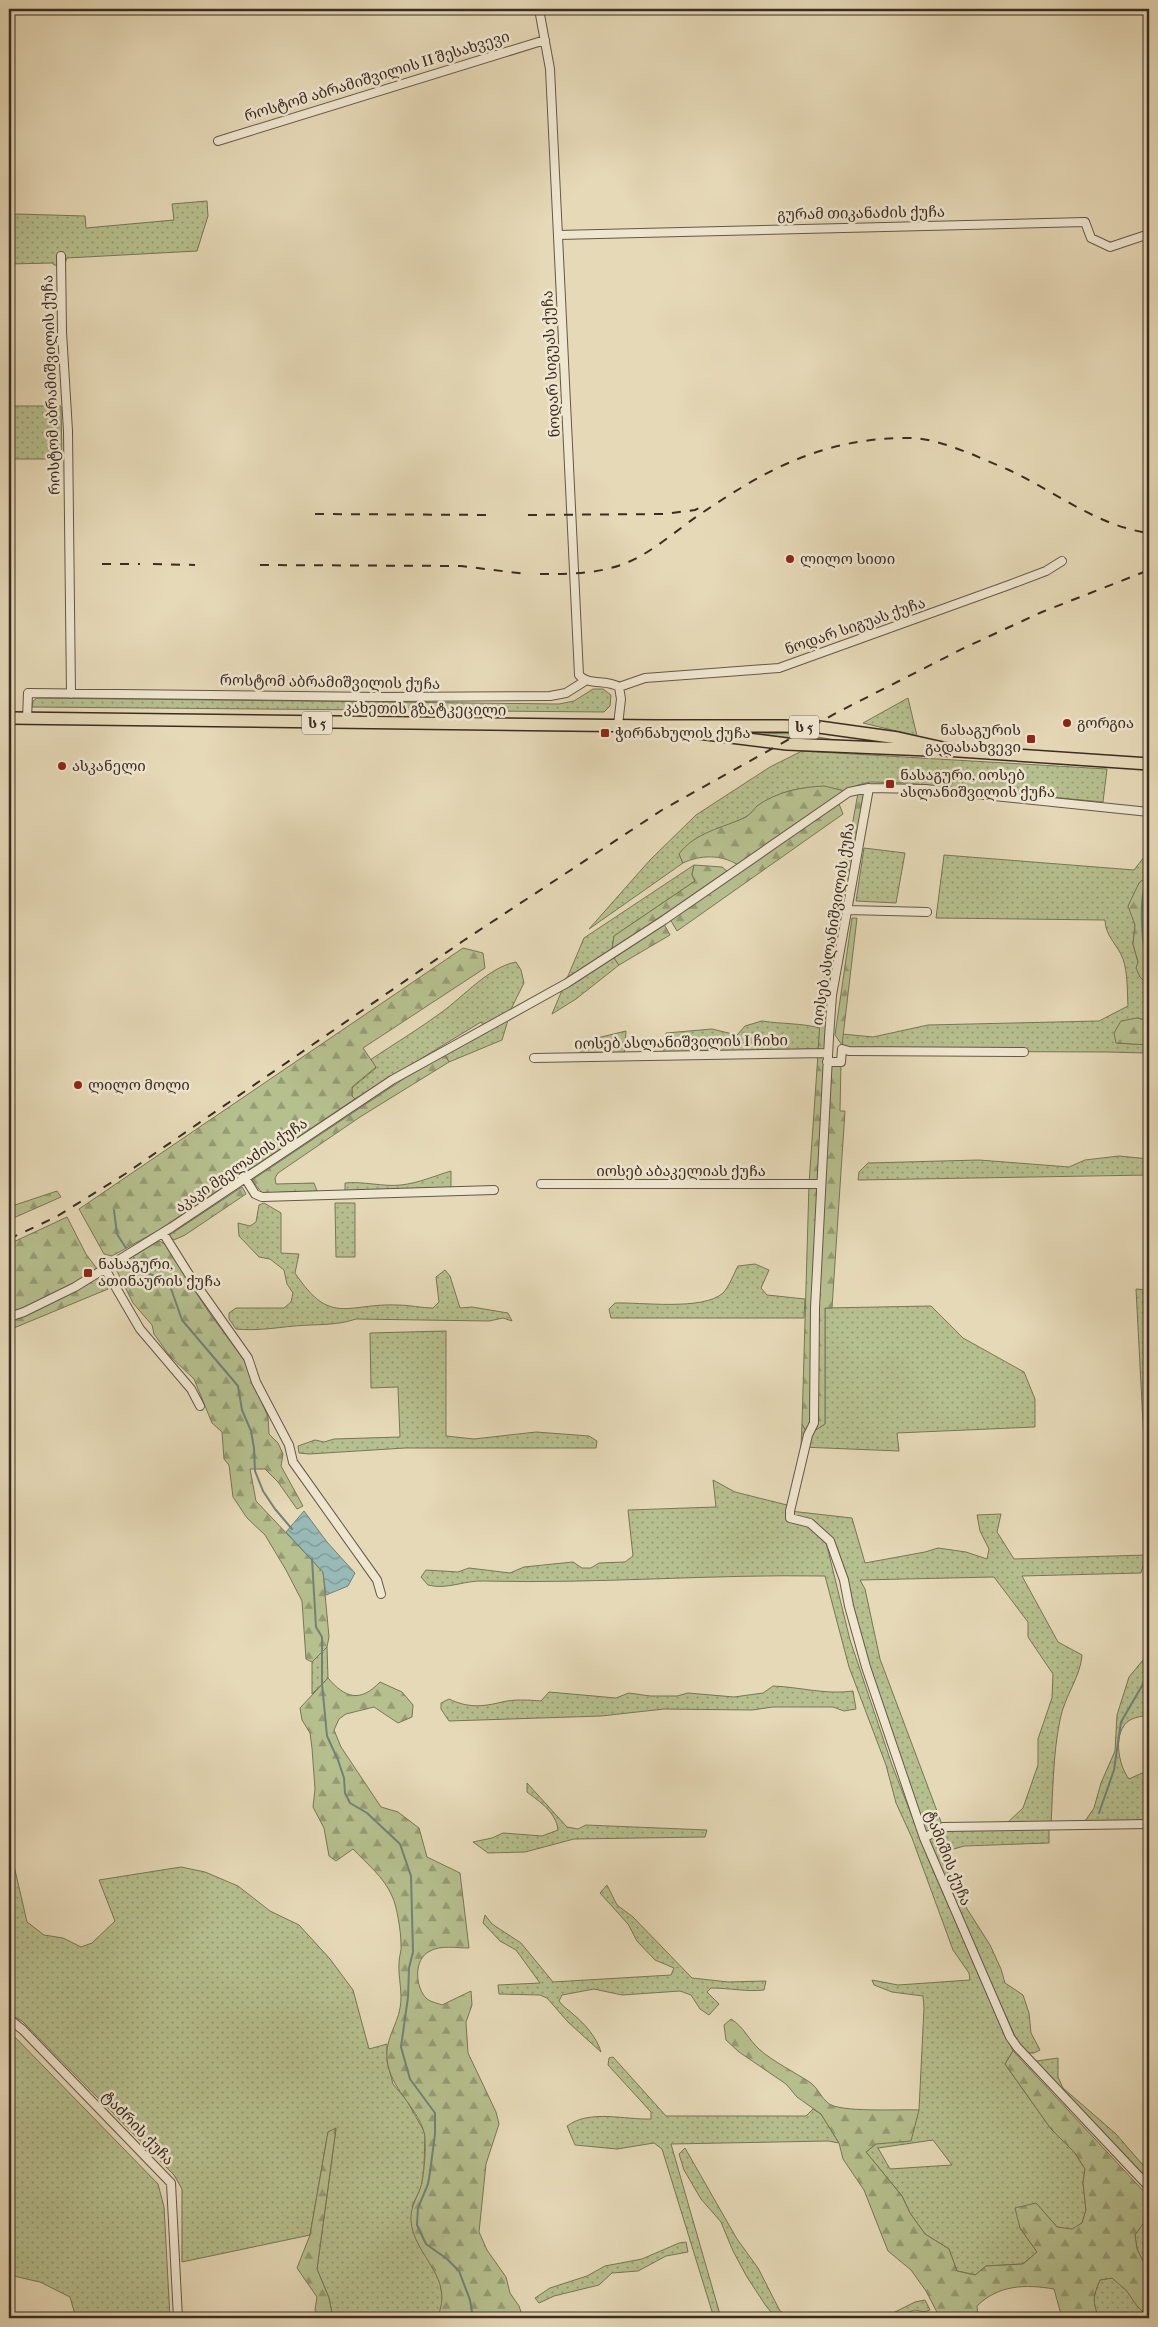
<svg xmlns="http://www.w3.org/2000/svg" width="1158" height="2327" font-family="'IM FELL French Canon','Noto Serif Georgian',serif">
  <defs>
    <pattern id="grass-dots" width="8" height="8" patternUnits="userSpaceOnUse" patternTransform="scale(1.25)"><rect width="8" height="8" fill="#b6bf8e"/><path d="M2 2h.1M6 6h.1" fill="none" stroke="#959b74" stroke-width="1.8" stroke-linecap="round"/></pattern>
    <pattern id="forest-firs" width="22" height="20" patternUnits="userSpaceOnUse" patternTransform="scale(1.25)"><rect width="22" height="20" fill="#b6bf8e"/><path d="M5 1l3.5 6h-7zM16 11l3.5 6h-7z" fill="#959b74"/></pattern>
    <pattern id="water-waves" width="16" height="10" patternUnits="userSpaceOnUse" patternTransform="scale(1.25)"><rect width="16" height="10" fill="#98b9b5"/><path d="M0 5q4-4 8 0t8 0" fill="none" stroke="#7d9793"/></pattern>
  </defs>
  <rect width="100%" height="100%" fill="#e6d9b7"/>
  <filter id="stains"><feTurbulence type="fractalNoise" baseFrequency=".004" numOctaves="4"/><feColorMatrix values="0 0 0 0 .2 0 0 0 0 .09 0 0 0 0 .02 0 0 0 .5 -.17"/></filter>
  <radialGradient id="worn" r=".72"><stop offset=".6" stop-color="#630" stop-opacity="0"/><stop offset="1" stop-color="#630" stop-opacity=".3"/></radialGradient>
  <!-- grass -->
  <path fill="url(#grass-dots)" stroke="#787658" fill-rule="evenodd" d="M207,201l1,15 -11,35 -130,7 -3,8 -10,-1 -1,-2 -44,1v-44l7,-6 69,2 1,12 88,-8 -2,-16z
    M9,406h52l1,53h-53z
    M593,689h10l8,6 -1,11 -6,6 -572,-5 1,-6 4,-3 522,6 15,-3z
    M908,698l9,38 -54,-13z
    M796,733l55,10 -67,-5 -27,-4z
    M802,751l305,18 -4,33 -199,-19 -34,-1 -12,3 -13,6c-35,-8 -70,-3 -96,24l-70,39 4,9 -94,66 61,-69 46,-45 74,-48z
    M1149,847v28l-10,8 -8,27 4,15 -2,19 5,18 2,15 5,5c0,14 4,25 4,39l-12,-3 -20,25 32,2v10l-4,-2 -37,-1 -259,-1 -7,-2v-15l31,3 55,-12 171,-4 29,-15c-1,-16 0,-32 -5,-47 -5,-14 -18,-23 -18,-39l-169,-2 8,-63 190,15 14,-18z
    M864,848l41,5 -9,50 -40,-2z
    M694,865l-2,10 3,6 -81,55 -3,18 8,11 -43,34 -24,15 32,-76z
    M516,962l5,8 3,13 -12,24 -10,33 -53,22 -4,-7 43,-23 -7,-10 -126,77 -3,-2v-9l24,-20 -6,-8c24,-16 49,-31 72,-48 22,-16 47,-45 74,-50z
    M762,1021c19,3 39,2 58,7l-2,26 -155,2 3,-23 46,-4 25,6 8,-9z
    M626,1031l-2,25 -41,1 -3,-8 2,-5 11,-5z
    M1119,1156l30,3v16l-291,5 1,-8 9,-9 111,-3 90,7 16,-7z
    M451,1171v17l-106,4v-9c18,-2 38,4 56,2 18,-2 33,-9 50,-14z
    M264,1203l17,10v40l18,1 -4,19c36,54 51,30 103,32 12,0 23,3 35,3l6,-6 -3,-25 9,-7 5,6 10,32 12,-1 36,6 4,8 -9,-3 -14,3 -133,-2c-20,7 -40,5 -62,7 -20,2 -38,5 -58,3l-7,-10v-6l7,-5h48l7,-6 2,-9 -6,-9 -3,-14 -14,-11 -11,-2 -20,-21 -1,-13 12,3 6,-4 3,-17z
    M335,1203h20v54h-19z
    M755,1264l14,6 -8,18 6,7 38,4 -1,19h-193l-2,-9 6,-6c25,-1 88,8 108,-10 6,-6 11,-20 15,-27z
    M1136,1289l13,1v152h-5z
    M931,1306l32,32 61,34 11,27v28l-138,6 2,18 -98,-4 1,-23 6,11 17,-11v-116z
    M446,1331v105l28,3 62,-7 53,4 8,5 -1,7h-191l-96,6 -10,-1 -1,-7 17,-6 9,2 10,-3 66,-2 -2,-50 -27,1 -1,-55z
    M713,1480l22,12 52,13v14l21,8 18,15 24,98 42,125 40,103 81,183 -8,13 46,65 24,24 10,16 -2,14 3,27 -4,13 -10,7 -15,-3 -21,-24 -16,25 17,24 -14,12 -37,2 -10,9 -19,-4 -8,-22 -24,-15 -15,-21 -8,-17 -36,-44 53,-42 5,-102 -1,-12 -31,-4 -18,-7 -2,-5 26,5 72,-5 -1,-7 -16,-23 -41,-112 -16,-35 -10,-38 -37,-98 -24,-91c-113,-2 -227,8 -341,5 -19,-1 -37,9 -56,4l-7,-8 5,-7 32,2 11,-4 41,5 14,-6 49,-5 9,6h9l8,-5 26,-1 8,-6 -5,-46 88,-3zM933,2140l19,25 -62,4 -12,-21z
    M790,1511l62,7 13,45 60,-11 13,-4 28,4 21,7 2,-10 -9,-18 -3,-16 24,-1 -4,18 17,27 132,-4 -5,18 -119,3 36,66 24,13c-1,21 -18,42 -22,65 -7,34 -7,70 -9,104l-46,1 18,-17 15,-43v-26l14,-41 1,-24 -25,-37v-15l-34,-45 -134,3 5,9 15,70 63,168 106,1v15l-85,3 -20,6 6,30 40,63 11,24 4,14 18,12 6,18 2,20 9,17 -6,3h-8l-7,-8 -63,-138 -57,-139 -55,-188 -21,-47 -33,-15z
    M327,1647l1,31 -16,16v-32z
    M1149,1658v57c-5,1 -14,2 -19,5 -18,11 -12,45 -1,59l20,-9v54h-66l11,-16 7,-25 14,-32 2,-36 12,-38 14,-17z
    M773,1686c27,1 53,9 80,5l3,18 -12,2 -11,-4h-60l-21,3 -88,-1 -63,7 -152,5 -8,-12v-6l8,-4c19,9 33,8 53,3 13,-3 26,-2 39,-1l8,-9 67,6 13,-5 21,3h27l11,-3 46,4 29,-4z
    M527,1783l40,44 11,2 8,-4 121,5 -2,7 -131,2 -49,13 -37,1 -15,-11 19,-4 11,-5 39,3 16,-6c-2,-18 -18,-28 -31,-38z
    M9,1844l18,78 17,13 19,3 18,9 11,-4 23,-22 -16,-41 82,-13 24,5 33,14 32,25 29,14 31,34 23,31 16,59 18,-5v17l6,23 14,17 18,32 -1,36 -3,19 -9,18 19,57 9,16 3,28 -6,11h-104l-4,-20 -12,-29 19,-140 -8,3 -18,103 -128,27v-73l-8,-14 -152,-154 -13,-7z
    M607,1885l10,20 16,12 59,61 36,4 38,-1 -2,9c-18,2 -34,-2 -53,-2l-4,4 12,12 -10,11 -9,-6 -9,-14 -11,-4 -58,4 -28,-6 -32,6 -3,6c4,6 10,9 15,14 11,9 23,23 27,37l-33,-30 -21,-24 -7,-3 -41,-1 -1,-9 42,-2 -24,-33 -16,-9 -17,-18 2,-8 7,9 29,19 32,39 118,-7 3,-7 -19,-8 -18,-19 -9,-17 -28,-31z
    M9,2031l149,153 6,23 6,111h-94l-6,-21 -30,-15 -31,-7z
    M613,2057l53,59h140l7,-7 8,5 18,29 -11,-2 -157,3 50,174h-7l-52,-169 -8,-6 -37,6 -42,-4 -8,-19c23,-17 58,-6 84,-7v-7l-43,-47 1,-7z
    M1058,2058v19l5,11 53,46 33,38v13l-119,-123z
    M685,2148l52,91 21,29 22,43 11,7h-15l-10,-12 -19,-29 -14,-26 -12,-29 -20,-23 -17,-29 -5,-16z
    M1145,2220l4,4v37l-5,2 -7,-14 -2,-14z
    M686,2242l2,10 -22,4 -28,15 -26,2 -13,12 -45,11 -15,7 -4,-5 15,-10 37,-12 18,-10 37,-7 37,-16z
    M1112,2278l14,12 22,28h-49c-7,-16 -6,-22 1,-38z
    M925,2300l5,10 -6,2 -9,-2 -24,8h-24l26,-5 22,-11z"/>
  <!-- forest -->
  <path fill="url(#forest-firs)" stroke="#787658" d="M824,786l21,5 -107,74c-17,-11 -38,-10 -55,-2l-4,-9c16,-22 44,-26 67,-37 5,-3 7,-7 11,-11 19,-14 44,-19 67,-20z
    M858,793l7,1 -40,257h-7l4,-59z
    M839,804l4,10 -166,117 -7,-12z
    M694,865l28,2 5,4 -115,79 2,-14 81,-55 -3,-6z
    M1149,875v130l-4,-11v-12l-5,-5 -4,-9 2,-6 -5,-18 2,-19 -7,-19 11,-23z
    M852,918h5l-15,127 -7,-10z
    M664,924l6,11 -51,30 -5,-7z
    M463,948l20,5 2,15 -122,80 13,19 -24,20v9l3,3 -196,131 -47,26 -8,-2 -25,-45z
    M1137,1018l12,3v24l-33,-2 -2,-10 7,-12z
    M828,1053v9h13l-1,49h5l-13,197h-7v116l-17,11 -6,-11 7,-240 9,-130z
    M445,1055l4,7 -89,55 -82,56 -3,5 1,6 38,-1 3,8 -55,2 -10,-13 153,-102z
    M242,1187l4,7 -61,41 -11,5 -6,-4z
    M57,1191l4,6 -52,23v-13z
    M67,1217l19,37 17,23 5,12 -99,41v-86z
    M159,1241l6,3 43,67 36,49 24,57 1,17 9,9 5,11 -2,12 22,40 -6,3 -19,-27 -13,-13h-15l6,32 67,71 6,65 -2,10 -15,15 -6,-3 -4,-58 -16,-31 -21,-35 -18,-17 -14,-21 -4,-32 -5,-6 -2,-27 -10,-9 -18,-44 -25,-24 -15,-21 -2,-9 -19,-22 -18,-36z
    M328,1678c17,20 32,25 52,4l22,10 11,13 -1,12 -14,6 -24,-16 -28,7 -7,5 -5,11 7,17 40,60 17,5 21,16 8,29 33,16 9,75c-12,0 -29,-3 -39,3 -17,8 -15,37 -3,48 4,3 10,4 15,6l29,-14 1,14 -6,17 2,31 28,59 3,12 -13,40 -7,68 8,18 19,27 4,16 9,13 4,12h-86c19,-41 -23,-61 -26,-97 -1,-13 5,-21 9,-32 4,-9 7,-48 4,-57 -8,-27 -34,-43 -37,-73 -2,-20 10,-33 13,-51 3,-15 -2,-31 -1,-45 0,-7 3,-13 2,-19 0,-12 -4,-38 -9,-48 -8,-19 -26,-33 -39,-47l-17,12 -7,-5 -5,-28 -11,-21 2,-18 -3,-41 -2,-15 -8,-13 -2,-12z
    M731,2019c13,8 17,20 28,30 13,12 37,24 52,34 7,5 10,15 17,20 11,10 73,6 91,7l-8,31 -35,3 -10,8 36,44 8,17 15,21 24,15 8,22 18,4 11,-9 37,-2 14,-12 -17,-24 -5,-20 21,-5 21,24 15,2 10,-6 4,-13 -3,-27 2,-14 -10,-16 -24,-24 -46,-65 8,-13 136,146v27l-4,-3 -10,14 2,14 7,14 5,-2v57l-12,-12 -11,-16 -14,-12 -12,2c-7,16 -8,22 -1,38h-37l-8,-29c-29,-5 -56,-4 -77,17l1,12h-38l-14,-27 -15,-21 -23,-19 -24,-61 -21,-31 -4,-16 -18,-29 -24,-17 -11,-13 -47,-32 -13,-12 -2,-15z
    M336,2128l-19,141 12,29 4,20h-16l-2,-8 2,-13 -20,-29 13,-33 18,-103z"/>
  <!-- water -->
  <path fill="url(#water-waves)" stroke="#73817a" d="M304,1511l23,31 28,31 -7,13 -22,9 -3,-23 -37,-40z"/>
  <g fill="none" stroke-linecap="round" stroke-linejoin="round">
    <!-- stream -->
    <path stroke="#73817a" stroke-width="2" d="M1149,874c-12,23 -7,73 0,97
      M114,1210l3,24 9,14
      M134,1258l12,15 22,7 14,40 56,66 4,24 9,21 3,17 1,23 8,20 12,18 17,20
      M312,1559l4,68 6,10v47l5,52 11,24 6,18 1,15 5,10 17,10 33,31 11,32 2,76 -4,16 -1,29 -7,50 9,32 25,34v21l-5,38 -2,12 -10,24 -1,17 9,19 21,15 12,12 11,29 3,18
      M1099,1813l15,-43 7,-48 22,-38 6,-6"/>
    <defs>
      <path id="minor" d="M539,9l11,60 29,606c9,11 28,4 40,12l2,12 -3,26
        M218,141l327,-101
        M558,235l527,-13 6,16 19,9 39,-13
        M61,256l1,76 6,99 3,263
        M619,687l26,-9 134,-10 230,-83 37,-14 16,-10
        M27,719l1,-26 352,4 170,-1 16,-3 19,-12
        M869,788l-37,207 -3,42 -14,271 -1,115 -6,12 -18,76v7l20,5 20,18 14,39 5,26 17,61 58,171 86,199 7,10 132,140
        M848,910l79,2
        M534,1058l294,-5
        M827,1062h14l1,-13 7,2 175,1
        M245,1178l10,16 7,3 232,-7
        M541,1184h280
        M163,1233l25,40 60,85 8,24 33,63 4,17 84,118 4,14
        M105,1269l35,60 51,60 9,17
        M9,1317l15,-5 51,-25 97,-60 220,-147 175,-97 97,-63 185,-128 20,-4 56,1 224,23
        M924,1838l19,-11 206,-3
        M9,2019l14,11 148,153 7,135"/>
      <path id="highway" d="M9,718l645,8h129l36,1 79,11 54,12
        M690,732l97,12 141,6
        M944,750l205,14"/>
    </defs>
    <!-- minor casing -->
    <use href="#minor" stroke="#665747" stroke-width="10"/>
    <!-- highway casing -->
    <use href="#highway" stroke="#3b2c22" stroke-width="14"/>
    <!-- minor -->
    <use href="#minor" stroke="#efe6d0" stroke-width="8"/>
    <!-- highway -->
    <use href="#highway" stroke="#e6d9b7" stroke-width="11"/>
    <!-- rail -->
    <path stroke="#3b2c22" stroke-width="2" stroke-dasharray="9 9" stroke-linecap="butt" d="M315,514l178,1
      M528,515l136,-1 31,-4 10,-5
      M102,564h38
      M153,564l42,1
      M260,565l201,1 65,8
      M540,574c29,0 59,0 86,-11 22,-8 50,-32 70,-46 69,-47 126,-79 212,-79 23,0 45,9 66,17 11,5 23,10 35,15 47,22 88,56 140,63
      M9,1239l47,-22 69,-43 338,-233 199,-131 176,-98 128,-65 76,-35 107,-42"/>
  </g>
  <!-- markers -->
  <g fill="#8f2418" stroke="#efe6d0" stroke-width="2">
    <circle cx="790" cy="559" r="5"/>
    <circle cx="1067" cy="723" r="5"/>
    <rect x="600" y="728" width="10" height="10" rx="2.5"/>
    <rect x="1026" y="734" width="10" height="10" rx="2.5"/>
    <circle cx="62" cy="766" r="5"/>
    <rect x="885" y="779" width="10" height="10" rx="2.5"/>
    <circle cx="78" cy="1085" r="5"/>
    <rect x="83" y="1268" width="10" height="10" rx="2.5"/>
  </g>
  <g text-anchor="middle" stroke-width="5" stroke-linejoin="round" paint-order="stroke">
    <!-- shield labels -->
    <g fill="#efe6d0" stroke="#716456" stroke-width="1">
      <rect x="302" y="711.5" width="30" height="23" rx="4"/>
      <rect x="789" y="715.5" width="30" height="23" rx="4"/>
    </g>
    <g font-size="14" font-weight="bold" fill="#3b2c22">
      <text x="317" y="728">ს 5</text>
      <text x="804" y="732">ს 5</text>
    </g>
    <!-- street labels -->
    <g font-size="15" fill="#3b2c22" stroke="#efe6d0">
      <text transform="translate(377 76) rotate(-17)" y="5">როსტომ აბრამიშვილის II შესახვევი</text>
      <text transform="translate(861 213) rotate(-1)" y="5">გურამ თიკანაძის ქუჩა</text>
      <text transform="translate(551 364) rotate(-93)" y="5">ნოდარ სიგუას ქუჩა</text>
      <text transform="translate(51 385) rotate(-92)" y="5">როსტომ აბრამიშვილის ქუჩა</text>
      <text transform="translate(855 626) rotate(-19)" y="5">ნოდარ სიგუას ქუჩა</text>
      <text transform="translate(330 682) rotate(1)" y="5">როსტომ აბრამიშვილის ქუჩა</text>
      <text transform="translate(425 709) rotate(1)" y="5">კახეთის გზატკეცილი</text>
      <text transform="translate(833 924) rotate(-81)" y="5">იოსებ ასლანიშვილის ქუჩა</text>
      <text transform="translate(681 1042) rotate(-1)" y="5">იოსებ ასლანიშვილის I ჩიხი</text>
      <text transform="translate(241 1165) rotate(-34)" y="5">აკაკი მგელაძის ქუჩა</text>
      <text x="681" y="1176">იოსებ აბაკელიას ქუჩა</text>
      <text transform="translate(948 1858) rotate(68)" y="5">ტამიშის ქუჩა</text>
      <text transform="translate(138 2128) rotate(46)" y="5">ტაძრის ქუჩა</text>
    </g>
    <!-- poi labels -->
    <g font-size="15" fill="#3b2c22" stroke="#efe6d0" text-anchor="start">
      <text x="800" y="564">ლილო სითი</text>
      <text x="1077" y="728">გორგია</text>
      <text x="1021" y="735" text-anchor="end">ნასაგურის<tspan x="1021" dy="17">გადასახვევი</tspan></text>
      <text x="615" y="738">ჭირნახულის ქუჩა</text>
      <text x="72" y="771">ასკანელი</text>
      <text x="900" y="780">ნასაგური, იოსებ<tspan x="900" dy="17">ასლანიშვილის ქუჩა</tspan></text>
      <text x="88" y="1090">ლილო მოლი</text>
      <text x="98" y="1269">ნასაგური,<tspan x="98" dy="17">ათინაურის ქუჩა</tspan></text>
    </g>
  </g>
  <!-- margin -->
  <rect width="1158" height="2327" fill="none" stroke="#e6d9b7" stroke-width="30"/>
  <rect x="10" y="10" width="1138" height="2307" fill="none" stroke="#3b2c22" stroke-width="2.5"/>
  <rect x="15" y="15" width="1128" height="2297" fill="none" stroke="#3b2c22"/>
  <rect width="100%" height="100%" filter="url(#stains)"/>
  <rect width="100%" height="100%" fill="url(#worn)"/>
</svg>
